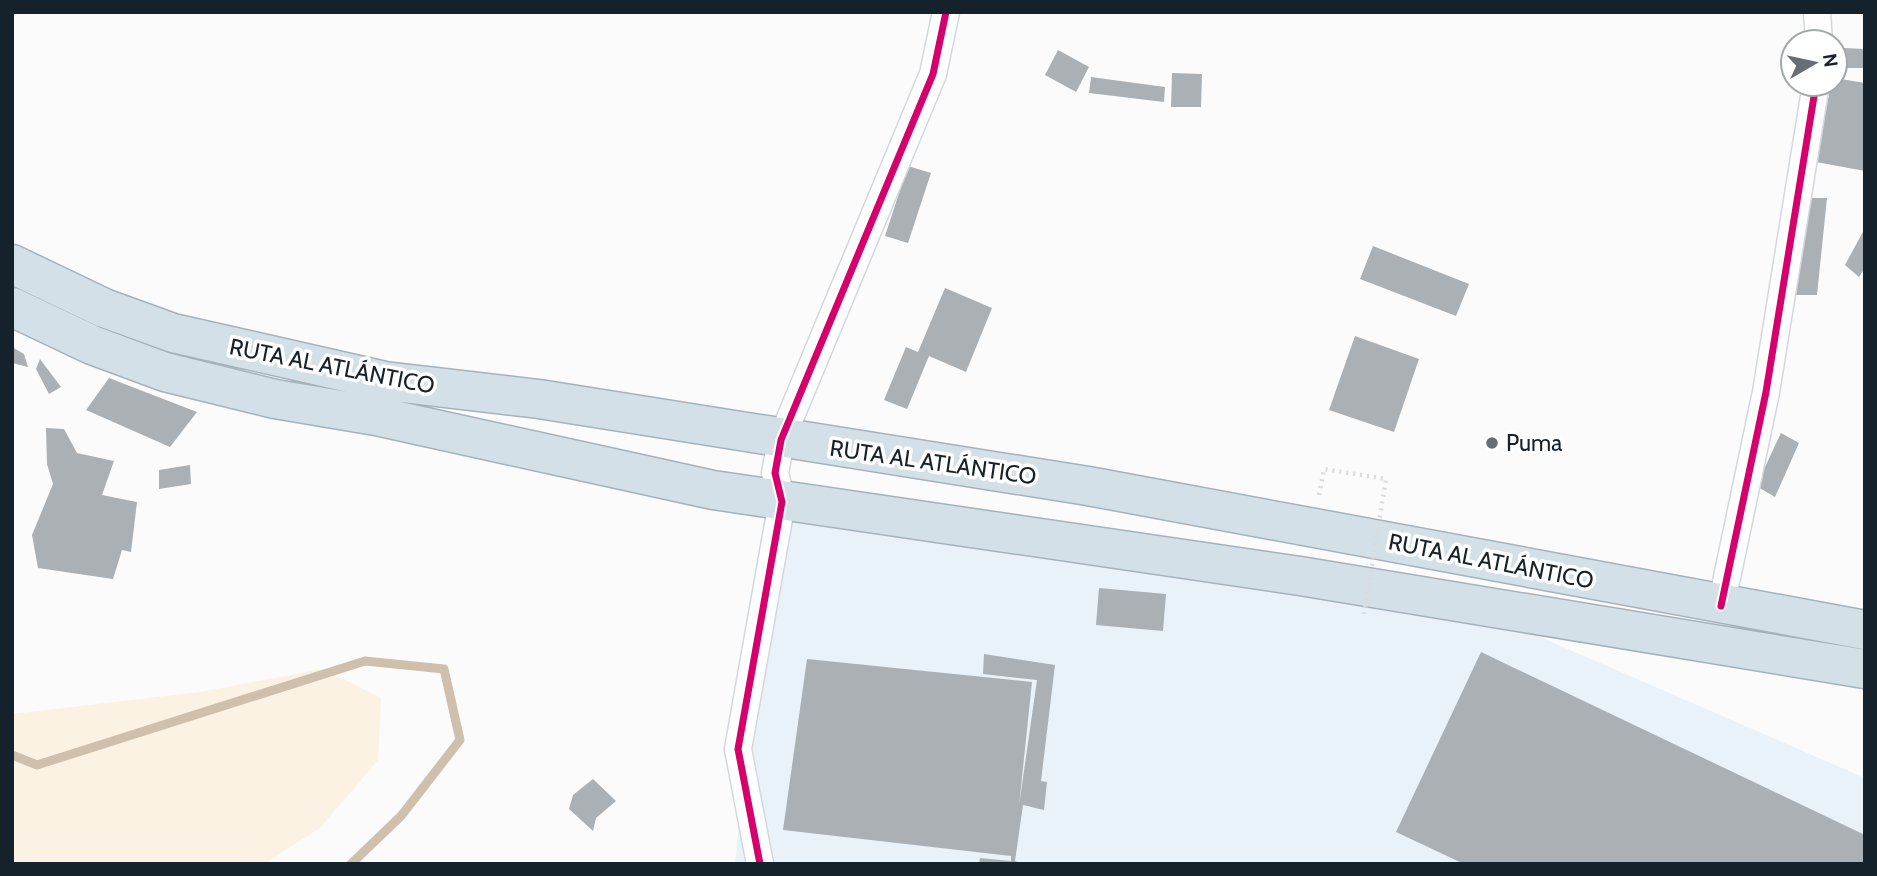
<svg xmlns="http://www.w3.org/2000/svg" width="1877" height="876" font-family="Cabin,sans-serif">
  <rect width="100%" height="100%" fill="#fbfbfb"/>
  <!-- built -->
  <path fill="#e9f2f8" d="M772,513l752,117 341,148v86h-1130z"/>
  <!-- green -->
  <path fill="#fcf2e4" d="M323,669l58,29 -3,62 -58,68 -56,36h-252v-150l187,-22z"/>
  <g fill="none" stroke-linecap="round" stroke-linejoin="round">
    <!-- stream -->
    <path stroke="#cec0ad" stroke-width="9" d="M12,755l25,10 328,-104 79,8 16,71 -59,76 -50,48"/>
  </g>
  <!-- building -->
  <path fill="#abb0b4" d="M1844,48l21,1v19h-22z
    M1058,50l31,17 -13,25 -31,-17z
    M1172,73l30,1 -1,33h-30z
    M1091,77l74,10 -1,15 -75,-9z
    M1835,78l30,5v88l-49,-9 15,-78h4z
    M908,166l23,7 -23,70 -23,-7z
    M1800,198h27l-10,97h-22z
    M1865,228v40l-6,9 -14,-12z
    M1373,246l96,38 -13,32 -96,-37z
    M945,288l47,20 -26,64 -37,-16 -22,53 -23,-9 22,-53 12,5z
    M1355,336l64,23 -25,73 -65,-22z
    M12,347l12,7 4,13 -16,-4z
    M40,359l21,28 -12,7 -13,-25z
    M109,378l88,34 -27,35 -84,-37z
    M46,428l18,1 13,24 37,8 -12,34 35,7 -6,50 -9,-2 -9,29 -75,-11 -6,-33 21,-51 -6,-20z
    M1781,433l18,10 -24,54 -19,-11z
    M190,465l1,19 -32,5v-19z
    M1099,588l67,6 -3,37 -67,-6z
    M1481,652l384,183v29h-401l-68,-32z
    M984,654l71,11 -14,116 6,1 -3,28 -21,-5 -8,56 8,3h-44l1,-6 31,3v-5l-228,-26 24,-171 225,23 -13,124 18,-126 -54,-6z
    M593,779l23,22 -20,17 -3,13 -24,-22 4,-14z"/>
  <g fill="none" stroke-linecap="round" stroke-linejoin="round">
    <defs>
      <path id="street" d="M1817,12l2,30
        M1721,606l45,-214 50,-308
        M760,864l-22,-115 44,-247 -7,-29 6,-33 152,-366 13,-62"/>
      <path id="highway" d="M12,264l92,44 69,25 212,48 154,18 549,87 777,144
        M12,307l80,38 73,27 110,27 101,17 337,74 587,86 565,93"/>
    </defs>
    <!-- street casing -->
    <use href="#street" stroke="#d3d8dd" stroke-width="29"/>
    <!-- highway casing -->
    <use href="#highway" stroke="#a4b2bc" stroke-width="41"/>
    <!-- path -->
    <path stroke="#dbdbdc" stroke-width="4.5" stroke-dasharray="2 5" stroke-linecap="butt" d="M1319,495l5,-26 62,10"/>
    <!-- street -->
    <use href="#street" stroke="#fefefe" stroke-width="26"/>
    <!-- highway -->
    <use href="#highway" stroke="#d3e0e8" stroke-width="38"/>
    <!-- path-bridge -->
    <path stroke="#dbdbdc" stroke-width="4.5" stroke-dasharray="2 5" stroke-linecap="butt" d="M1364,614l22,-135"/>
    <defs>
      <path id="cycleway" d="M1721,606l45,-214 50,-308
        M760,864l-22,-115 44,-247 -7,-29 6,-33 152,-366 13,-62"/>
    </defs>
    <!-- cycleway casing -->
    <use href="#cycleway" stroke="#fff" stroke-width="11"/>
    <!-- cycleway -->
    <use href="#cycleway" stroke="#d6006c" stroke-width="7"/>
  </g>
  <!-- markers -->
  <circle fill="#666e74" stroke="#fff" stroke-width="2.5" cx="1492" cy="443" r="7"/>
  <g text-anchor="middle" stroke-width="7" stroke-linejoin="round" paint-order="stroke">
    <!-- street labels -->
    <g font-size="23" fill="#16222b" stroke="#fff">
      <text transform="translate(332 366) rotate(11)" y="8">RUTA AL ATLÁNTICO</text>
      <text transform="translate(933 462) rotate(8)" y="8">RUTA AL ATLÁNTICO</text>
      <text transform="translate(1491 561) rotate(11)" y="8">RUTA AL ATLÁNTICO</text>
    </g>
    <!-- poi labels -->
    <g font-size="23" fill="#16222b" stroke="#fff" text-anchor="start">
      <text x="1506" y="451">Puma</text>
    </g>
  </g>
  <!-- border -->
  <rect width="1877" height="876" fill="none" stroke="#16222b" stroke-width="28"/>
  <!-- north arrow -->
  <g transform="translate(1814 63) rotate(81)"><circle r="33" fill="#ffffff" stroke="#a2a7aa" stroke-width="2"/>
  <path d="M0-5L12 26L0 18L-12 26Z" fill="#666e74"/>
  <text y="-10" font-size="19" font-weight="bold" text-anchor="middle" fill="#16222b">N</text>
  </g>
</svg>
